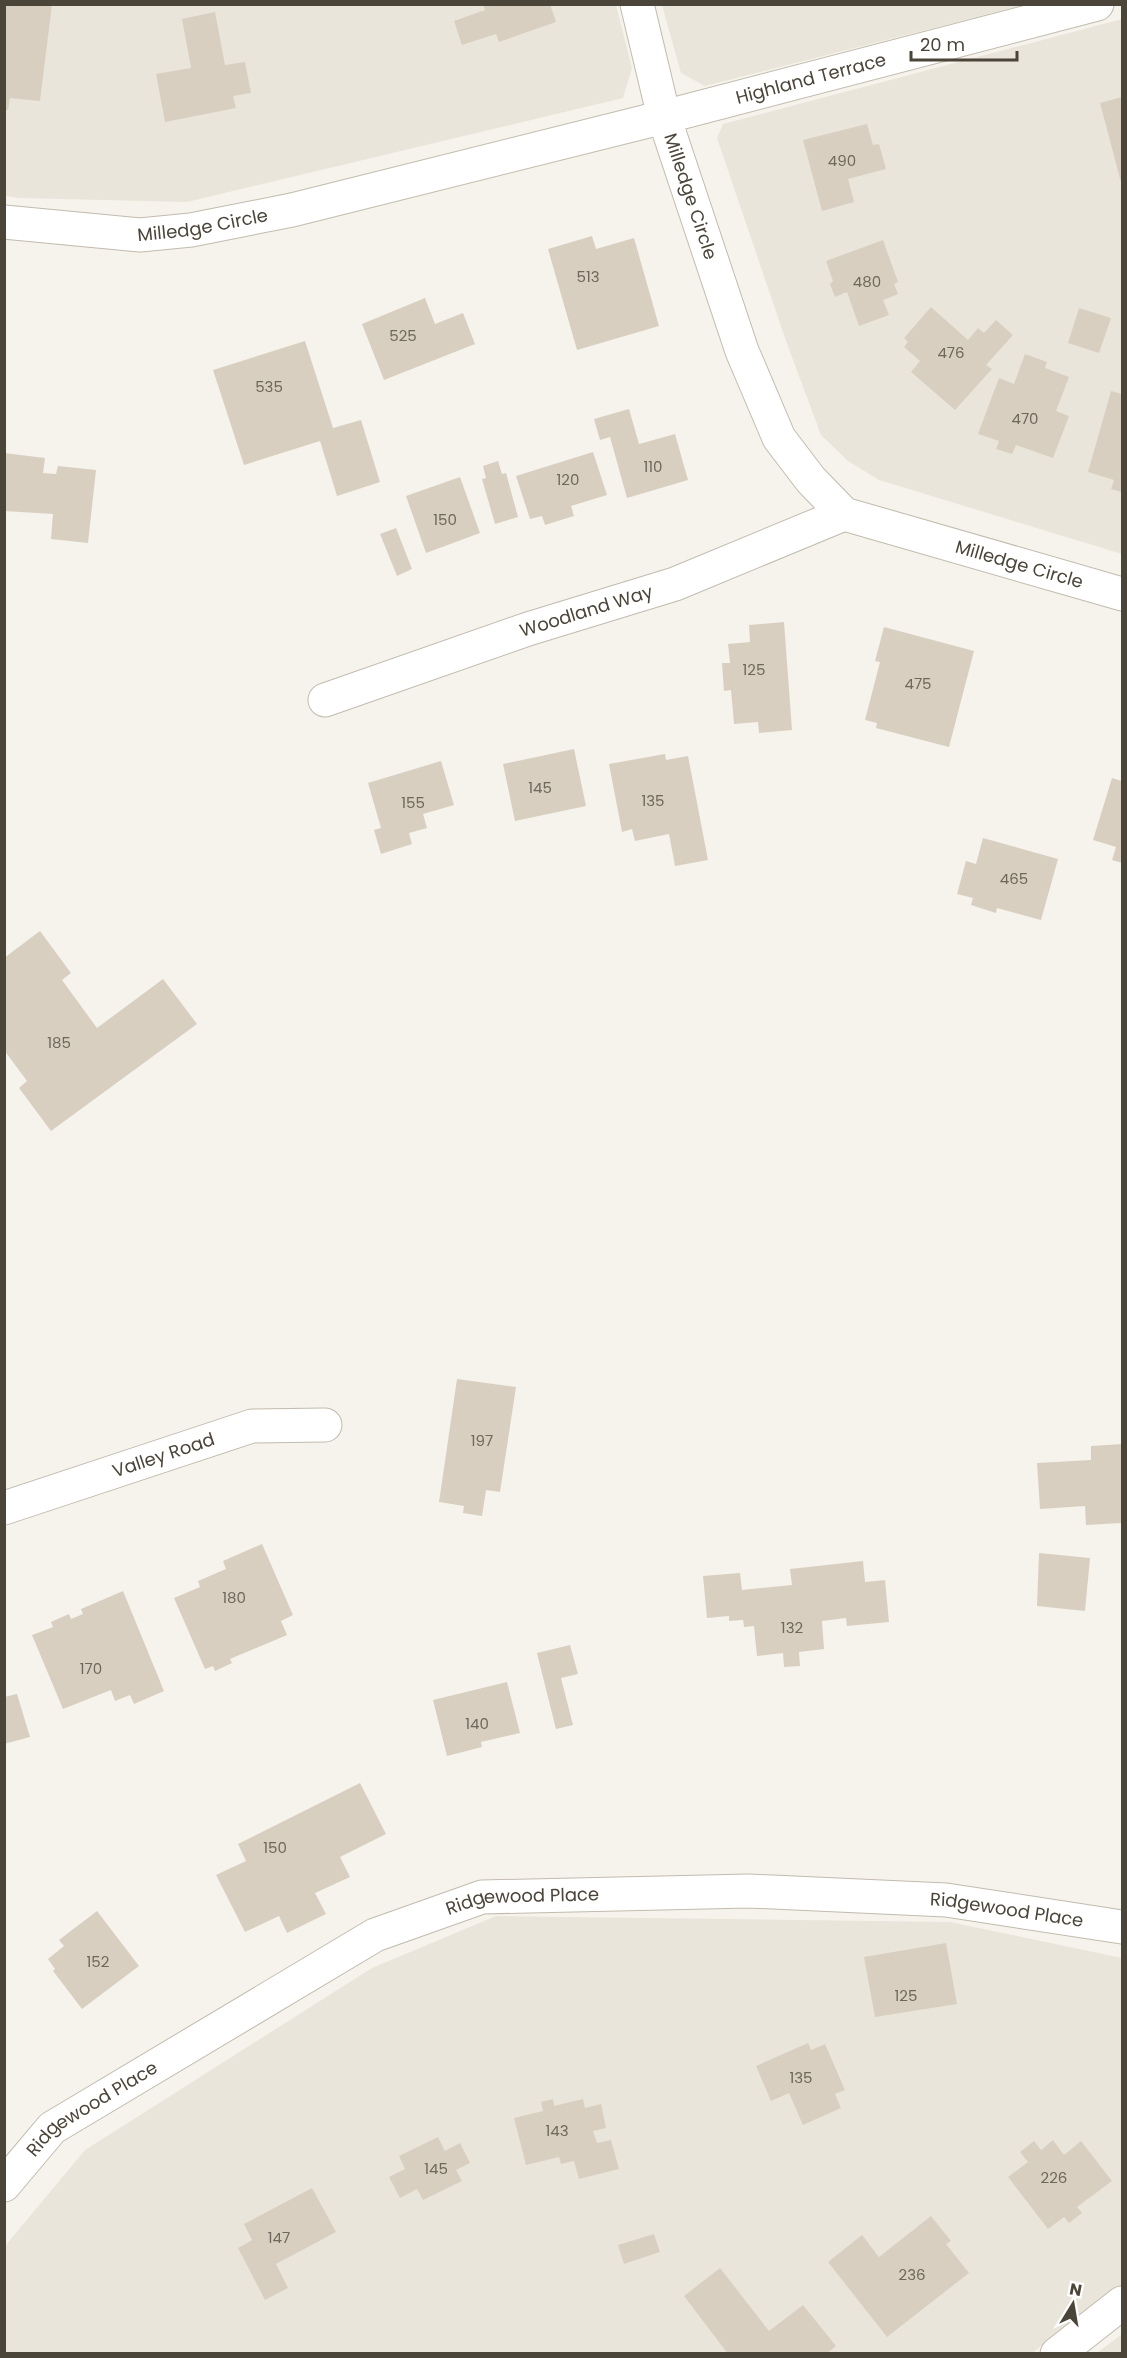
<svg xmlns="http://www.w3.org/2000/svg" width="1127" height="2358" font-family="Poppins,sans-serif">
  <rect width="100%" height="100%" fill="#f6f3ec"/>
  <!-- residential -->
  <path fill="#eae5da" d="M5,5h611l16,63 -9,30 -436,104 -167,-4 -15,-2z
    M662,5v-1l362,1 -319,81 -24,-13z
    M1122,19v535l-243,-74 -31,-19 -27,-26 -35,-94 -69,-203 6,-14z
    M496,1916l454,6 172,36v327l-90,68 -1027,1v-108l80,-96 287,-182z
    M1122,2334v19h-25z"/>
  <!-- building -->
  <path fill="#d8cfc1" d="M4,4h48l-12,97 -30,-3 -2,12h-4z
    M483,4h67l6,18 -57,20 -3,-8 -34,11 -8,-24 31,-11z
    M215,12l10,53 20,-3 6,31 -18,3 3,12 -71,14 -9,-48 35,-6 -9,-49z
    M1122,97v89l-22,-83z
    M867,124l6,21 6,-1 7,25 -38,10 6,23 -32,9 -19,-71z
    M592,236l4,13 38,-11 25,88 -82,24 -29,-101z
    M883,240l15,42 -4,2 4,10 -15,6 6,15 -30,11 -12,-34 -12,5 -5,-13 3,-3 -7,-20z
    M425,298l10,26 28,-11 12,31 -91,36 -22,-56z
    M931,307l37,33 10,-12 6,5 12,-13 17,15 -27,30 6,4 -37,41 -44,-38 9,-11 -16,-14 4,-5 -4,-4z
    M1079,308l32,10 -12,35 -31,-10z
    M305,341l28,87 28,-8 19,62 -43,14 -17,-55 -76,24 -31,-95z
    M1025,354l22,8 -2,6 24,9 -13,34 13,5 -16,42 -37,-13 -4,9 -16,-5 3,-8 -21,-7 21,-56 15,6z
    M1111,391l11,3v98l-11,-3 3,-9 -26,-8z
    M629,409l10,35 36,-10 13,46 -61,18 -17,-61 -10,3 -6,-21z
    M593,452l14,43 -36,11 3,10 -29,9 -3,-9 -12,3 -14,-43z
    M4,453l41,5 -2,15 13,1 2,-8 38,4 -8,73 -37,-4 2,-25 -49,-3z
    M498,461l4,13 4,-1 12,44 -23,7 -13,-45 4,-1 -3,-12z
    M460,477l20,56 -54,20 -20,-57z
    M396,528l16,41 -15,7 -17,-42z
    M784,622l8,108 -33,3 -1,-11 -24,2 -3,-34 -7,1 -2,-28h8l-2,-19 22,-2 -1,-17z
    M884,627l90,24 -25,96 -73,-19 1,-5 -12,-3 15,-58 -5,-1z
    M574,749l12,57 -71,15 -12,-57z
    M665,754l1,6 22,-4 20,104 -33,6 -6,-32 -34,7 -3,-12 -10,3 -13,-68z
    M441,761l13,44 -31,9 4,14 -18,5 3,11 -31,10 -7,-24 7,-2 -13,-45z
    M1112,778l10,3v82l-10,-3 4,-13 -23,-7z
    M983,838l75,21 -17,61 -44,-12 -1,5 -25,-8 2,-7 -16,-4 9,-33 10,3z
    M40,931l31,42 -9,7 35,48 66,-49 34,45 -146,107 -32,-43 8,-7 -23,-31v-92z
    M457,1379l59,8 -16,105 -14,-2 -4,26 -19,-3 1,-7 -25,-4z
    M1122,1444v79l-36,2 -1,-19 -45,3 -3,-46 54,-3v-14z
    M262,1544l31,71 -12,6 6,14 -57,24 2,4 -17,8 -2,-5 -8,3 -31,-71 26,-11 -2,-6 28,-12 -3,-8z
    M1039,1553l51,5 -5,53 -48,-5z
    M863,1561l2,21 20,-2 4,42 -42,4 -1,-8 -24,3 2,28 -25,3 1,14 -16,1 -1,-14 -26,3 -3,-30 -10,1 -1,-7 -14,1v-5l-22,2 -4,-42 37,-3 2,17 9,-1 41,-4 -2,-16z
    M123,1591l41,100 -30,13 -4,-9 -15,6 -4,-11 -48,19 -31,-74 21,-8 -2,-5 2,-1 16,-7 2,5 12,-5 -2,-5z
    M570,1645l8,29 -17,4 12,47 -17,4 -19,-76z
    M507,1682l13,51 -39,9 1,5 -35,9 -14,-56z
    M17,1694l13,43 -26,7v-47z
    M360,1783l26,51 -46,23 10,20 -35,16 11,21 -39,19 -8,-17 -34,16 -29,-57 30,-14 -8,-17z
    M97,1911l42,55 -57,43 -29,-38 2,-2 -7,-10 16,-13 -5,-6z
    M946,1943l11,61 -82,13 -11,-60z
    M808,2043l3,7 14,-6 20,46 -10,4 6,14 -38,17 -14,-32 -18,8 -15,-35z
    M553,2099l1,7 29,-7 2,9 16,-4 5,24 -13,3 4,12 14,-3 8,29 -40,10 -5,-18 -13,3 -2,-7 -33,8 -12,-47 29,-7 -2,-9z
    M438,2137l7,14 15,-8 10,20 -14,7 6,11 -39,19 -6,-11 -17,9 -11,-21 16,-8 -6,-13z
    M1053,2140l11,15 17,-14 31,40 -35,26 5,6 -13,10 -5,-6 -16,12 -40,-52 20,-15 -8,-10 14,-11 7,9z
    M312,2188l24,44 -60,32 12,24 -23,12 -27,-52 14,-8 -8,-16z
    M931,2216l20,25 -5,3 23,29 -82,64 -59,-75 34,-27 17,22z
    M654,2234l6,18 -36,12 -6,-19z
    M720,2268l49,63 34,-26 33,41 -10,8h-98l-44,-58z"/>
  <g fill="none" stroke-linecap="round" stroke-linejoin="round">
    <defs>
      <g id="minor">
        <path id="s1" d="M637,4l27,113 433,-113"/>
        <path id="s2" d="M325,700l203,-71 147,-45 169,-70"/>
        <path id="s3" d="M4,1508l248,-82 73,-1"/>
        <path id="s4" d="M4,2185l48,-57 323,-193 107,-38 267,-6 197,9 176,27"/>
        <path d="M1057,2354l65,-51"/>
      </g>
      <g id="tertiary">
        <path id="s5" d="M4,222l136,13 51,-5 101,-20 372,-93 78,234 37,87 32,42 33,34 278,80"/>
      </g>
    </defs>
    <!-- minor casing -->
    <use href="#minor" stroke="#c2bbae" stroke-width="35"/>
    <!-- tertiary casing -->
    <use href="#tertiary" stroke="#c2bbae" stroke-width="35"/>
    <!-- minor -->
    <use href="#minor" stroke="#fff" stroke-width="33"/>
    <!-- tertiary -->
    <use href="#tertiary" stroke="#fff" stroke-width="33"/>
  </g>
  <g text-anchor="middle" stroke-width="4.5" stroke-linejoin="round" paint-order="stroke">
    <!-- number labels -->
    <g font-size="15" fill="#6e675b">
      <text x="842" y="166">490</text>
      <text x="588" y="282">513</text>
      <text x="867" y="287">480</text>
      <text x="403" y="341">525</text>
      <text x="951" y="358">476</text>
      <text x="269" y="392">535</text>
      <text x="1025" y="424">470</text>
      <text x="653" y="472">110</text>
      <text x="568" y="485">120</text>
      <text x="445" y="525">150</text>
      <text x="754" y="675">125</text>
      <text x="918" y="689">475</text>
      <text x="540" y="793">145</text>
      <text x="653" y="806">135</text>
      <text x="413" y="808">155</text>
      <text x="1014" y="884">465</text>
      <text x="59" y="1048">185</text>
      <text x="482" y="1446">197</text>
      <text x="234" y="1603">180</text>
      <text x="792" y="1633">132</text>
      <text x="91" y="1674">170</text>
      <text x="477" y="1729">140</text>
      <text x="275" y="1853">150</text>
      <text x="98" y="1967">152</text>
      <text x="906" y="2001">125</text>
      <text x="801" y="2083">135</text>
      <text x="557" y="2136">143</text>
      <text x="436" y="2174">145</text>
      <text x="1054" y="2183">226</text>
      <text x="279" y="2243">147</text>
      <text x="912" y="2280">236</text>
    </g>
    <!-- street labels -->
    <g font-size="18" fill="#4b4439" stroke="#fff">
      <text dy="6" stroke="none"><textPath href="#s1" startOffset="268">Highland Terrace</textPath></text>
      <text dy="6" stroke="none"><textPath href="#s5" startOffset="758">Milledge Circle</textPath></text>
      <text dy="6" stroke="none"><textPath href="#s5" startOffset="200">Milledge Circle</textPath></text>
      <text dy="6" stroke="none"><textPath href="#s5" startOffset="1298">Milledge Circle</textPath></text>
      <text dy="6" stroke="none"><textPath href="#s2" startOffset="276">Woodland Way</textPath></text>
      <text dy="6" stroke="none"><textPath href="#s3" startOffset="168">Valley Road</textPath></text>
      <text dy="6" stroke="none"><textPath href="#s4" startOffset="604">Ridgewood Place</textPath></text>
      <text dy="6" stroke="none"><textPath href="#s4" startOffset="1090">Ridgewood Place</textPath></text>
      <text dy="6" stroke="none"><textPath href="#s4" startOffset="118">Ridgewood Place</textPath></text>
    </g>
  </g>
  <!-- border -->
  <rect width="1127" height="2358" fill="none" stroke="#4b4439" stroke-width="12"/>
  <!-- north arrow -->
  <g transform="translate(1073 2304) rotate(11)" stroke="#ffffff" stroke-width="4.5" paint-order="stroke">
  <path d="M0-4.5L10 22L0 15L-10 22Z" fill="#4b4439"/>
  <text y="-9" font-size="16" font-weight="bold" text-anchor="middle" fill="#4b4439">N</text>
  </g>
  <!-- scale -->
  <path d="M911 51v9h106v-9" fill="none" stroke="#4b4439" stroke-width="3"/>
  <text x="920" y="51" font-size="18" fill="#4b4439" stroke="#ffffff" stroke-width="4.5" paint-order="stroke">20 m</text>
</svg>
